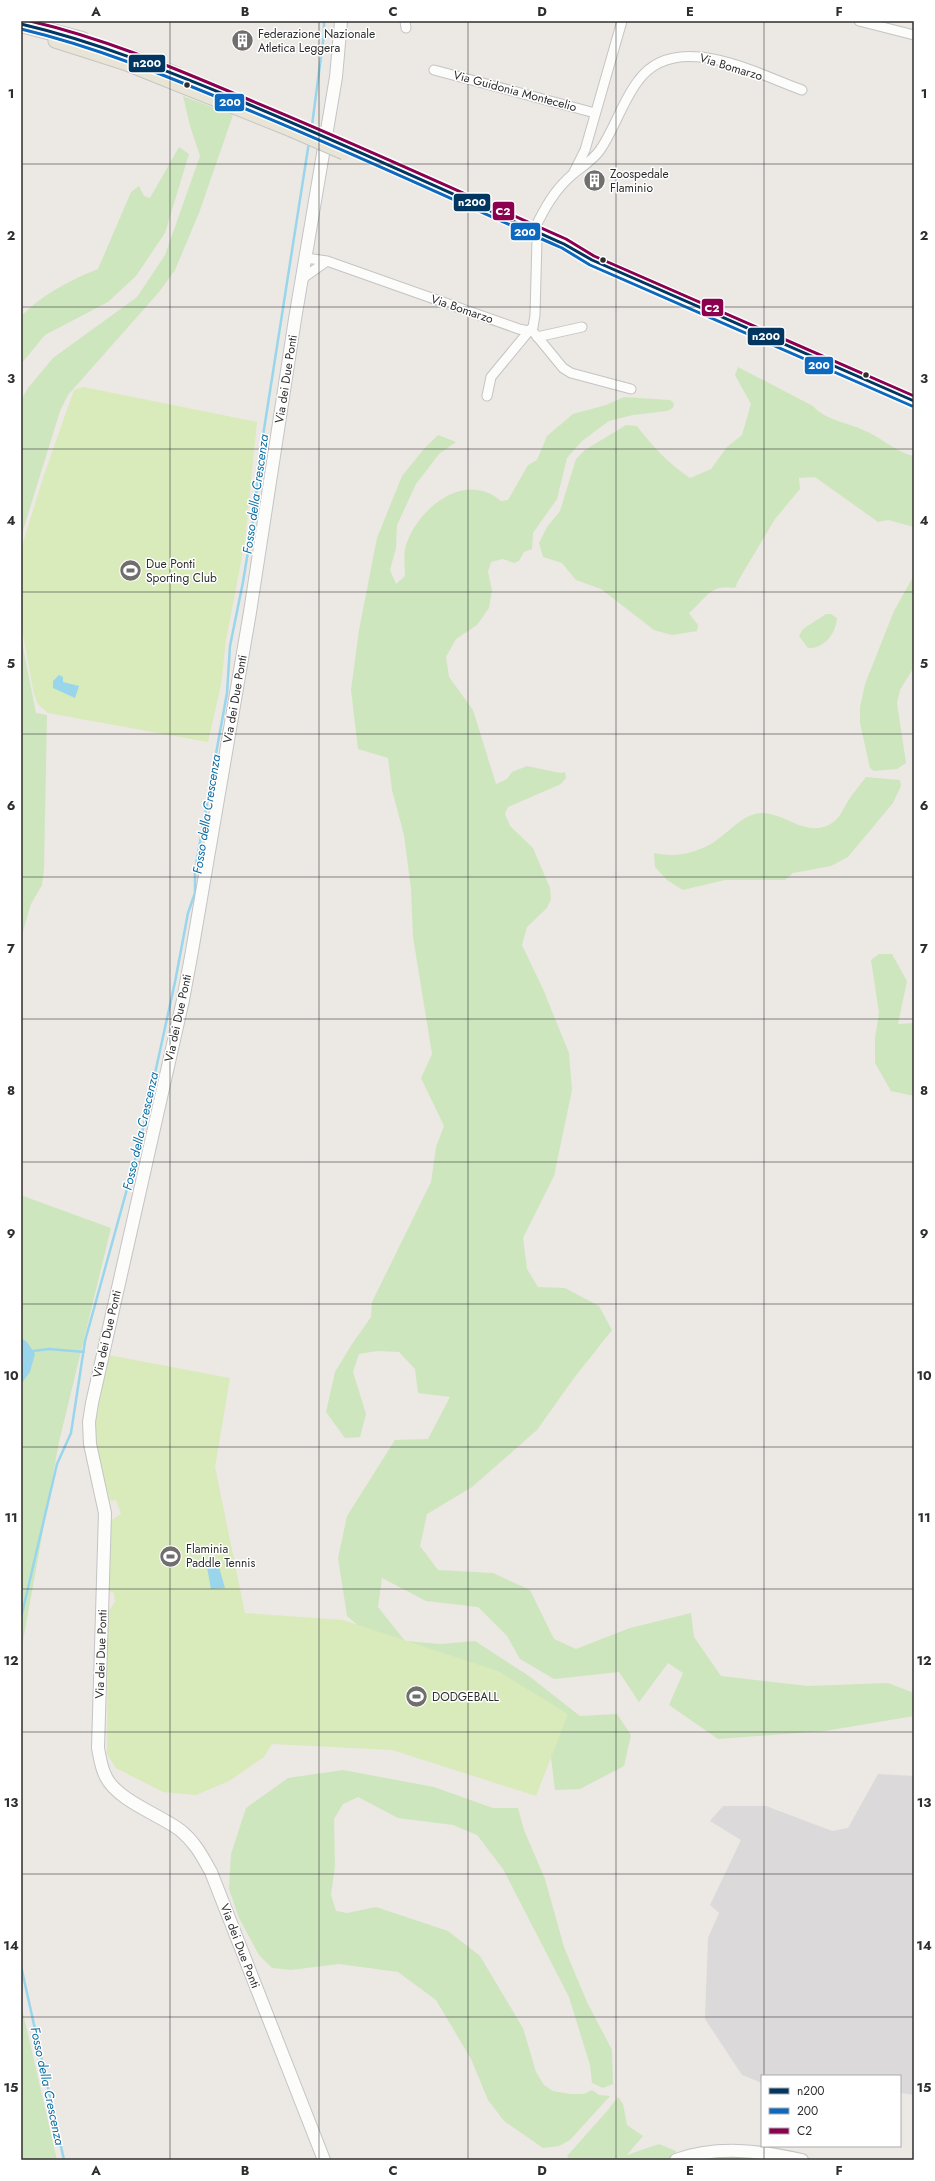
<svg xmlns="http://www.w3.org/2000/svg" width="935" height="2181" font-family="Jost,sans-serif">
  <rect width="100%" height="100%" fill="#ece8e4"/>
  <!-- industrial -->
  <path fill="#dcd9db" d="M878,1774l36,2v319l-14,-2v-17h-138v7l-20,-8 -37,-56 3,-81 11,-25 -9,-8 31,-65 -31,-19 13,-15h43l66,25 16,-3z"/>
  <!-- green -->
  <path fill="#cee6be" d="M183,96l50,19 -34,98 -24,57 -16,22 -91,103 -8,16 -39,126v-137l7,-12 25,-30 84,-61 28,-42 35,-99 -10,-30z
    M179,147l10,7 -24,79 -29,43 -28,26 -63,33 -24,29v-48c21,-21 49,-36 77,-47l33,-77 8,-6 5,10 6,2z
    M738,367l75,39c13,15 37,17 55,26 16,8 28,20 46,24v71l-26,-7 -10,2 -63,-45 -16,1 1,11 -25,30 -37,62 -3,7c-26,-4 -27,9 -46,25l9,12 -1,6 -25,4 -18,-5 -53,-41 -25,-9 -14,-17 -19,-6 -4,-14 8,-16 13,-16 16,-52 9,-9 41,-25 11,1c15,20 32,38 53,52l21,-9 16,-22 15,-12 9,-31 -16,-29z
    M624,397l46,3 4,3 -1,5 -6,3 -34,4 -24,6 -27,20 -15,17 -10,41 -24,34 -1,16 -8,3 -5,9 -5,2 -11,-4 -12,3 -3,10 4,18 -3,18 -12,17 -21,14 -10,18 3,20 24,33 23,74 11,-5 5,-7 15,-6 33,7 5,-1 1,6 -5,6 -53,23 -3,7 5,12 23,22 17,40 1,11 -4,9 -20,19 -5,18 21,44 26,64 3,37 -18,86 -31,62 4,31 11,18 27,1 34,18 13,24 -38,48 -37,52 -65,57 -45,27 -7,32 18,24 55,3 37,17 24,49 22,10 54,-21 61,-15 3,24 27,39 87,10 80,-3 26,10v23l-89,15 -107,8 -49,-34 14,-32 -15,-10 -29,39 -20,-30 -65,7 -34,-20 -13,-23 -29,-29 -52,-6 -44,-23 -4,29 27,34 36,3 34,-3 54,35 51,40 37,-2 14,21 -7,31 -44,23 -25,1 -8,-64 -129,-49 -71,-61 -9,-58 9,-42 48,-76 33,-1 22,-42 -32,-4 -3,-24 -16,-17 -22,-1 -18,3 -6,18 13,42 -6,23 -15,1 -19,-26 9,-40 17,-28 19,-27 1,-15 59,-120 5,-35 8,-21 -23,-48 11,-24 -19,-117 -2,-48 -7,-54 -12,-45 -4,-32 -30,-9 -7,-59 8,-60 18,-92 25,-62 21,-26 15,-15 18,7 -17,12 -23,30 -19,41 -1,23 -6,22 6,14 9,-8c0,-9 -2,-23 1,-31 12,-37 59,-75 95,-44l7,-1 20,-35 9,-5 10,-24 26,-22 33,-9z
    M914,575v92l-14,23 -3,13 9,60 -9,6 -23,2 -4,-3 -10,-45v-16l5,-23 29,-73z
    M826,614h5l6,4c-1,16 -13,31 -29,30l-9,-12 4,-7z
    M21,637l15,76 11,2 -3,154 -2,16 -11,19 -10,34z
    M866,777l34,3 1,6 -8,17 -45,54 -17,9 -38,7 -8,7h-60l-42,10 -16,-10 -12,-13 -1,-14c22,5 46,0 64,-14 13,-9 27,-26 44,-26 24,0 45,26 70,10 8,-5 11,-14 16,-22 5,-8 12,-16 18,-24z
    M879,954h13l15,27 -9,43 16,-1v73l-23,-5 -16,-28v-25l4,-25 -8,-53z
    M21,1193l2,3 88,32 -52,214 -38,210z
    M343,1770l91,17 59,21h25l6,22 21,49 19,68 23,55 25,48 1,34 -10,4 -11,-5 -2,-18 -21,-68 -66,-128 -26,-34 -24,-10 -55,-7 -40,-21 -15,7 -9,15 1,47 -4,29 5,16 11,2 29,-6 72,24 32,25 43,72 13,44 8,13 9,6 18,3h13l8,-4 7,5 11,1 -40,44 -11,6 -16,2 -39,-27 -16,-21 -17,-41 -35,-59 -38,-28 -59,-8 -48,6 -19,-2 -13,-13 -20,-37 -10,-29 2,-35 15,-46 42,-30z
    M21,2004l36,156h-36z
    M618,2097l5,7 4,21 16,11 -16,19 32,-11 17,7 -1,9h-105l-3,-4 40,-45z
    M697,2157h62l15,3h-84z"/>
  <!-- pitch -->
  <path fill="#d9eabb" d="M83,387l174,35 -12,119 -19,99 -5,45 -13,57 -160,-29 -10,-9 -4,-10 -13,-70v-75l23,-74 30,-85z
    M108,1355l122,23 -15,89 30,146 98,7 155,51 70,43 -32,82 -144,-46 -120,-6 -8,13 -35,24 -33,14 -33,-3 -47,-24 -9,-14 1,-142 7,-10 -1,-9 -8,-3 2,-68 13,-8 -5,-14 -6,1 -15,-60 -1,-20z"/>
  <!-- water -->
  <path fill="#99d6ec" d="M59,675l4,2v5l16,4 -4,12 -22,-10v-7z
    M21,1338l6,4 8,12 -5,18 -9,12z
    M217,1560l8,28 -14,1 -5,-27z"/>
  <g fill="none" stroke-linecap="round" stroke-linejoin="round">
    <!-- stream -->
    <path stroke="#99d6ec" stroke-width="2.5" d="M311,133l13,-99v-13
      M33,1351l16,-2 35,3
      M21,1618l36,-154 14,-31 14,-92 55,-199 35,-160 13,-69 7,-20v-23l32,-177 3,-47 13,-64 11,-67 6,-60 49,-313
      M21,1966l43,194"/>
    <defs>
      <path id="street" d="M405,21l1,7
        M859,21l55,14
        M434,70l161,43
        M574,172l11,-22 37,-129
        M534,230c10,-21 21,-41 39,-56 10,-8 20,-14 27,-24 15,-22 22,-48 38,-69 37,-52 117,-8 164,9
        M306,258l21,3 192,68 10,2 4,-4 2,-12 2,-76
        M303,278l24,-17
        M531,329l32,39 8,5 60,16
        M537,337l45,-10
        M487,396l4,-19 38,-46"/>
      <path id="secondary" d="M324,2160l-113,-288c-9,-16 -16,-30 -31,-42 -20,-15 -63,-30 -74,-53 -5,-9 -6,-19 -8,-29l7,-235 -15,-69 -1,-22 3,-19 91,-403 9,-49 58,-339 45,-293 41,-242 5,-56
        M676,2160c41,-15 85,-9 126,0"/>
      <path id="primary" d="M55,41l69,22 167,67
        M133,57l44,17
        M346,146l218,98 28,16 322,141"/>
      <path id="highway" d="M21,24l61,16"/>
    </defs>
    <!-- street casing -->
    <use href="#street" stroke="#c5c4c5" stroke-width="11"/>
    <!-- secondary casing -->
    <use href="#secondary" stroke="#c5c4c5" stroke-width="14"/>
    <!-- primary casing -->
    <use href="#primary" stroke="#c6c5c4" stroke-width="15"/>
    <!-- highway casing -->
    <use href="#highway" stroke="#c6c5c4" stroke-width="18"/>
    <!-- street -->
    <use href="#street" stroke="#fcfcfb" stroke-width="9"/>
    <!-- secondary -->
    <use href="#secondary" stroke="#fcfcfb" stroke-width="12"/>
    <!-- primary -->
    <use href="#primary" stroke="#e8e4d6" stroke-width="13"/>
    <!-- highway -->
    <use href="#highway" stroke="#eadfd6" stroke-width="16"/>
    <defs>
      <path id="primary-bridge" d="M291,130l53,23"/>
    </defs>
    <!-- primary-bridge casing -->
    <use href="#primary-bridge" stroke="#c6c5c4" stroke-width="15" stroke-linecap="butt"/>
    <!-- primary-bridge -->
    <use href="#primary-bridge" stroke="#e8e4d6" stroke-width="13"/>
    <defs>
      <path id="bus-1" d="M21,24c77,18 149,48 222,78 108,45 214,94 321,142l28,16 322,141"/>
      <path id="bus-2" d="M21,29c76,18 148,48 220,78 108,44 214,94 321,141l28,17 322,141"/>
      <path id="bus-3" d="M30,21c73,17 142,46 210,75 110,45 218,95 326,143l28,17 320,140"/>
    </defs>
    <!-- bus-1 casing -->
    <use href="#bus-1" stroke="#fff" stroke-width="6"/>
    <!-- bus-2 casing -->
    <use href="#bus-2" stroke="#fff" stroke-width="6"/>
    <!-- bus-3 casing -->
    <use href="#bus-3" stroke="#fff" stroke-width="6"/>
    <!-- bus-1 -->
    <use href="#bus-1" stroke="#00365f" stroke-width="3"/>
    <!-- bus-2 -->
    <use href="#bus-2" stroke="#0c69bf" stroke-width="3"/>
    <!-- bus-3 -->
    <use href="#bus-3" stroke="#8b004f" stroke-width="3"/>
  </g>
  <!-- grid -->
  <path fill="none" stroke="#2e2e2e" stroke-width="1" stroke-opacity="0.55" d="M170,21v2139M319,21v2139M468,21v2139M616,21v2139M764,21v2055M21,164h893M21,307h893M21,449h893M21,592h893M21,734h893M21,877h893M21,1019h893M21,1162h893M21,1304h893M21,1447h893M21,1589h893M21,1732h893M21,1874h893M21,2017h893M764,2146v14"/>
  <!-- icons -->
  <defs>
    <symbol id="building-disc" viewBox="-11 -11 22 22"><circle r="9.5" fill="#706f6e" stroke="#fff"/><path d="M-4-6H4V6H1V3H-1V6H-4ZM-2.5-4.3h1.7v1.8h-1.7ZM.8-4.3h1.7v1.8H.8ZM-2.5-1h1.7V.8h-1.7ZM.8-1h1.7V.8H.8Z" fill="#fff"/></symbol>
    <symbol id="stadium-disc" viewBox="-11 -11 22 22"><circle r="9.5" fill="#706f6e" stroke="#fff"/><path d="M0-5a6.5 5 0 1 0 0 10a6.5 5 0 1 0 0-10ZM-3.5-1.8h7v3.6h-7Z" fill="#fff"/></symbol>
  </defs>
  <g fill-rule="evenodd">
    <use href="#building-disc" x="230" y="28" width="25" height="25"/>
    <use href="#building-disc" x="582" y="168" width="25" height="25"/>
    <use href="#stadium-disc" x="118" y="558" width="25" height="25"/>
    <use href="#stadium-disc" x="158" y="1544" width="25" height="25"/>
    <use href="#stadium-disc" x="404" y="1684" width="25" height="25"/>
  </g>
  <!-- markers -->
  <g fill="#2e2e2e" stroke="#fff" stroke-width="1.5">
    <circle cx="187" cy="85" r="3.5"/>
    <circle cx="603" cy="260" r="3.5"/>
    <circle cx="866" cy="375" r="3.5"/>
  </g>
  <g text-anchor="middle" stroke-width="3" stroke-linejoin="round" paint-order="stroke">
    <!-- poi labels -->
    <g font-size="12" fill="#2e2e2e" stroke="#fff" text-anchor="start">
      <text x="258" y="38">Federazione Nazionale<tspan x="258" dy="14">Atletica Leggera</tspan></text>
      <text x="610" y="178">Zoospedale<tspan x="610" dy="14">Flaminio</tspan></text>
      <text x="146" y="568">Due Ponti<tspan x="146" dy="14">Sporting Club</tspan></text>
      <text x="186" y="1553">Flaminia<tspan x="186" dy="14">Paddle Tennis</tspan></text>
      <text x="432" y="1701">DODGEBALL</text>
    </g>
    <!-- street labels -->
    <g font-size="12" fill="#2e2e2e" stroke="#fff">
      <text transform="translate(731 67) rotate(17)" y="4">Via Bomarzo</text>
      <text transform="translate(515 91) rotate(15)" y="4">Via Guidonia Montecelio</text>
      <text transform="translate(462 309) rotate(19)" y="4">Via Bomarzo</text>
      <text transform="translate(286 379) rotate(-81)" y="4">Via dei Due Ponti</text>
      <text transform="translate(235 699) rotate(-80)" y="4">Via dei Due Ponti</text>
      <text transform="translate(178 1018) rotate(-78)" y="4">Via dei Due Ponti</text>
      <text transform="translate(107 1334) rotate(-77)" y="4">Via dei Due Ponti</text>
      <text transform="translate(101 1654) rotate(-88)" y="4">Via dei Due Ponti</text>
      <text transform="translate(240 1946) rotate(69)" y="4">Via dei Due Ponti</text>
    </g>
    <!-- water labels -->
    <g font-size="13" font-style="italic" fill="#0d6fa3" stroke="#fff">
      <text transform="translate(255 494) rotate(-82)" y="5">Fosso della Crescenza</text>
      <text transform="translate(206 814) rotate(-81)" y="5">Fosso della Crescenza</text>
      <text transform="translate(140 1131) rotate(-77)" y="5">Fosso della Crescenza</text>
      <text transform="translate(48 2086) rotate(78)" y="5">Fosso della Crescenza</text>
    </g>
  </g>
  <g stroke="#fff" stroke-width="1.5">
    <rect x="128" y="54" width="38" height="19" rx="4" fill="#00365f"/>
    <rect x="214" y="93" width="31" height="19" rx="4" fill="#0c69bf"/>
    <rect x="453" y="193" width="38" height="19" rx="4" fill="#00365f"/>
    <rect x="492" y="201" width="23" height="20" rx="4" fill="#8b004f"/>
    <rect x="510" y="222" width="31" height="19" rx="4" fill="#0c69bf"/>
    <rect x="701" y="298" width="23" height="19" rx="4" fill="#8b004f"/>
    <rect x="747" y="327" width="38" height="19" rx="4" fill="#00365f"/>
    <rect x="804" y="356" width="30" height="19" rx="4" fill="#0c69bf"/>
  </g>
  <g font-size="11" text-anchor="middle" font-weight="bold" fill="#fff">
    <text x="147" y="67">n200</text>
    <text x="230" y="106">200</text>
    <text x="472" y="206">n200</text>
    <text x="503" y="215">C2</text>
    <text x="525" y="236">200</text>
    <text x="712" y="312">C2</text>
    <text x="766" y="340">n200</text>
    <text x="819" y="369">200</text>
  </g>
  <!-- border -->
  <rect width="935" height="2181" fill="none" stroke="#ffffff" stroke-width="44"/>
  <!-- legend -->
  <rect x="761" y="2075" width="140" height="72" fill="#ffffff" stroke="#ababab"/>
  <rect x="769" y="2088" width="20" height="6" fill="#00365f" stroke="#ababab"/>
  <text x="797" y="2095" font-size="12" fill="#2e2e2e">n200</text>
  <rect x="769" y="2108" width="20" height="6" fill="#0c69bf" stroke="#ababab"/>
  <text x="797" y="2115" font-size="12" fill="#2e2e2e">200</text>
  <rect x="769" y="2128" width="20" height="6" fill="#8b004f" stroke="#ababab"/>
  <text x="797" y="2135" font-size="12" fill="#2e2e2e">C2</text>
  <rect x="22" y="22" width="891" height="2137" fill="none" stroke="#2e2e2e" stroke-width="1.5"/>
  <g font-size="13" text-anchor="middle" font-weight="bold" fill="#2e2e2e">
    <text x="96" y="16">A</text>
    <text x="245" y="16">B</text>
    <text x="393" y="16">C</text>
    <text x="542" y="16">D</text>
    <text x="690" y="16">E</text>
    <text x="839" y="16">F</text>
    <text x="11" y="98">1</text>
    <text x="924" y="98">1</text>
    <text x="11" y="240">2</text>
    <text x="924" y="240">2</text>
    <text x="11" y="383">3</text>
    <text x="924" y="383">3</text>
    <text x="11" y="525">4</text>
    <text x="924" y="525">4</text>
    <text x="11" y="668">5</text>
    <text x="924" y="668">5</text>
    <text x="11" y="810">6</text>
    <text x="924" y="810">6</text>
    <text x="11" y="953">7</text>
    <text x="924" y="953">7</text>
    <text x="11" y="1095">8</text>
    <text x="924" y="1095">8</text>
    <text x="11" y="1238">9</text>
    <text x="924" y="1238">9</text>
    <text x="11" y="1380">10</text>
    <text x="924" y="1380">10</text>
    <text x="11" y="1522">11</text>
    <text x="924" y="1522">11</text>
    <text x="11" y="1665">12</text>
    <text x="924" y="1665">12</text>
    <text x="11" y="1807">13</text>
    <text x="924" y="1807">13</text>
    <text x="11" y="1950">14</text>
    <text x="924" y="1950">14</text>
    <text x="11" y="2092">15</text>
    <text x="924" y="2092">15</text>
    <text x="96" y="2175">A</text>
    <text x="245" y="2175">B</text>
    <text x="393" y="2175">C</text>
    <text x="542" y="2175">D</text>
    <text x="690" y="2175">E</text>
    <text x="839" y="2175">F</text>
  </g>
</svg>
